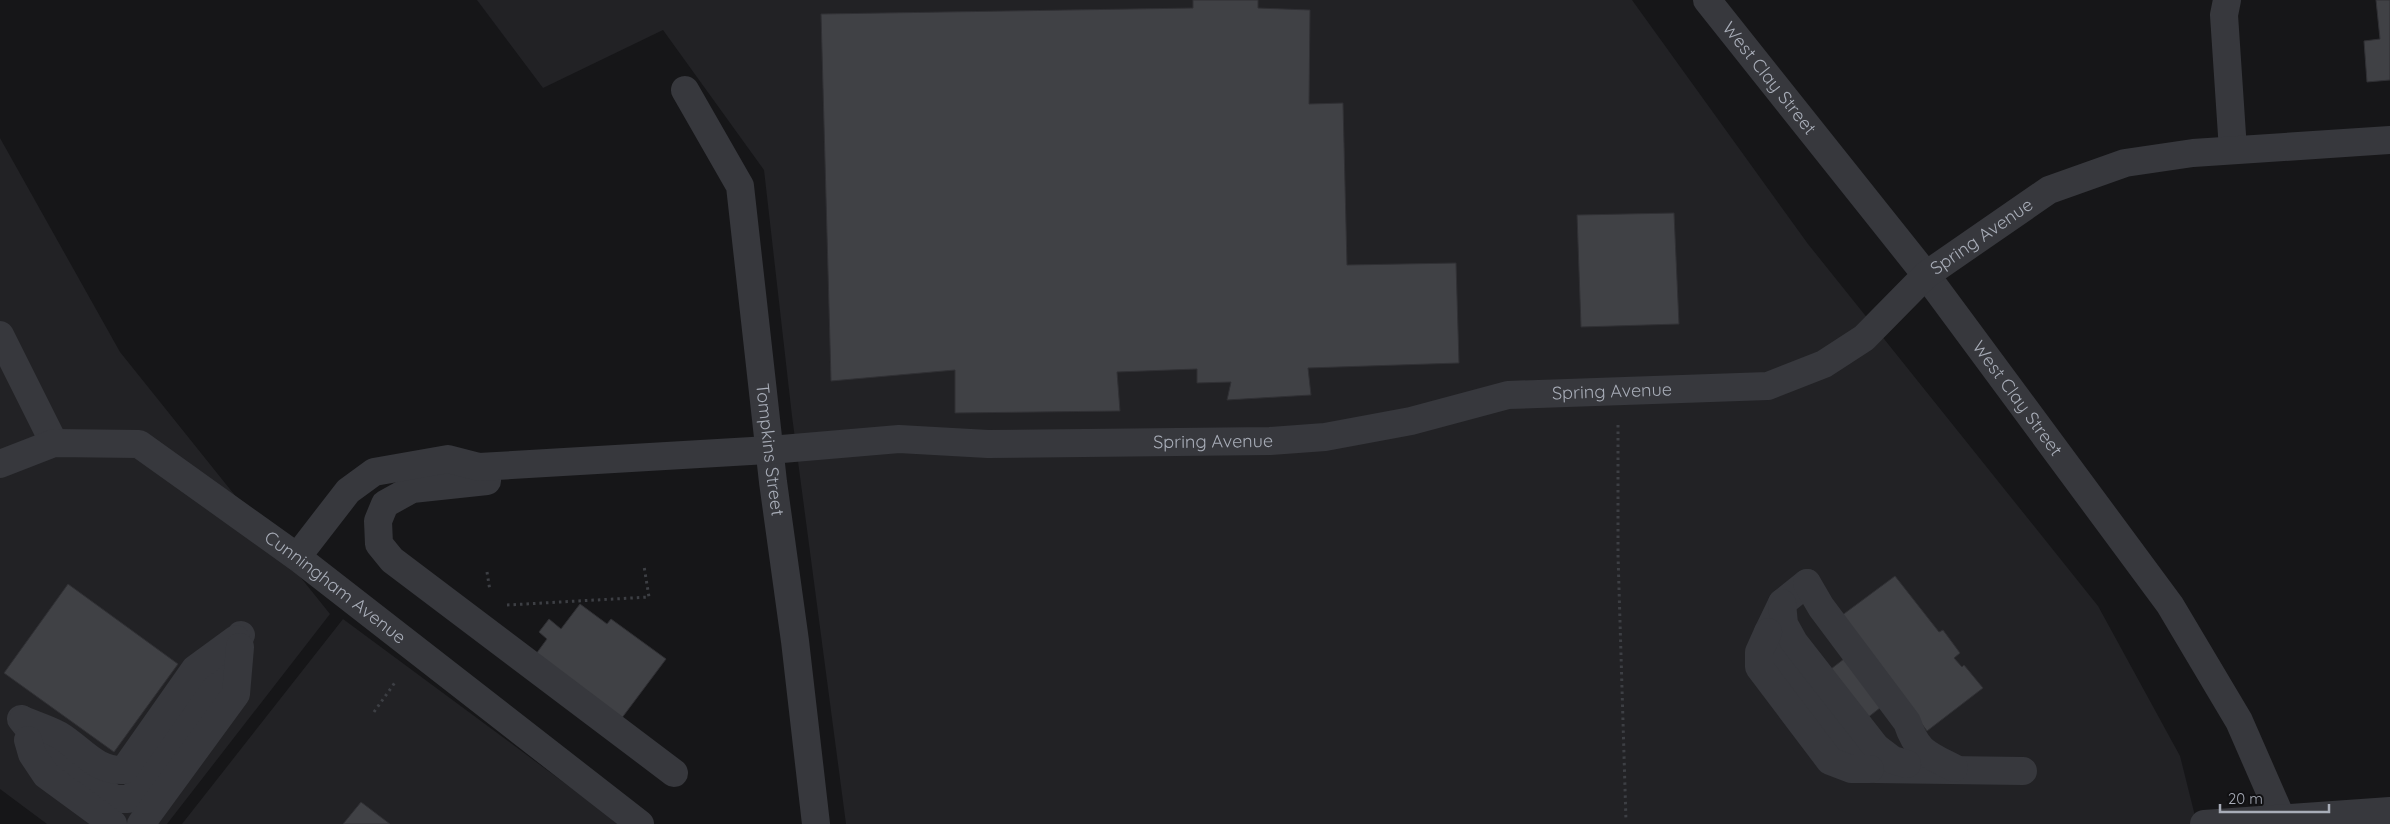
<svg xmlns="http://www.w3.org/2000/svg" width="2390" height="824" font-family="Quicksand,sans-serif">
  <rect width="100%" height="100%" fill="#161618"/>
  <!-- built -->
  <path fill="#222225" d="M477,0h1155l176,244 290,362 82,150 17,68h-1351l-54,-408 -28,-246 -101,-140 -120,58z
    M0,138l120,214 210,262 -163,210h-120l-47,-35z
    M343,619l277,205h-438z"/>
  <!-- building -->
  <path fill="#404145" stroke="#303034" d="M1193,0h65v8l52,2 -1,94 34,-1 4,162 109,-2 3,100 -151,5 3,27 -84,5 4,-18 -34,1v-14l-80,3 3,39 -165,2v-43l-124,11 -10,-367 372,-6z
    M2376,0h14v80l-23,2 -3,-41 16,-2z
    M1674,213l5,111 -98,3 -4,-112z
    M1895,576l44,56 4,-2 17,23 -6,5 8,9 2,-2 19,23 -56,43 -28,-38 -79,62 -37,-49 79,-61 -21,-29z
    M68,584l110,80 -64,88 -110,-79z
    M580,604l27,20 4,-5 55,40 -48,64 -82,-69 11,-15 -8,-7 10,-13 12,10z
    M361,802l29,22h-47z"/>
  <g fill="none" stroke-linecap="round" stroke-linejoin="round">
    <!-- path -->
    <path stroke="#3d3f44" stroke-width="3" stroke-dasharray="2.5 4" stroke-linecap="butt" d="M1618,425v130l8,266
      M487,572l3,19
      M507,605l142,-8 -5,-31
      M374,712l22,-31"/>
    <!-- minor -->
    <g stroke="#37383d" stroke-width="28">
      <path id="s1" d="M1707,0l219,275 244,330 69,116 45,103"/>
      <path d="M2227,0l-3,15 9,135"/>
      <path id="s2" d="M685,90l55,96 33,296 22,159 21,183"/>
      <path d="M0,335l54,108"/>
      <path id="s3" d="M0,464l54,-21 85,1 158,113 343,267"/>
      <path d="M487,481l-75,8 -27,15 -7,17 1,23 13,16 282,213"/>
      <path id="s4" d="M297,557l51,-66 26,-19 74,-13 31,8 291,-17 129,-11 89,5 282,-3 55,-4 86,-16 97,-26 260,-9 56,-22 40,-26 62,-63 123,-85 76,-27 68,-10 197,-13"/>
      <path d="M1807,583l-25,20 -14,29 5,22 79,101 23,14 148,2"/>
      <path d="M1807,583l14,24 86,115c10,30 20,32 47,46"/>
      <path d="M1782,603l2,21 10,18 82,105 17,13 14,4"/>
      <path d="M1768,632l-9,20v15l71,94 21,8h19"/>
      <path d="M21,719l25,31 54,40 15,9h13l12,-8 76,-109 25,-47"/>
      <path d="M23,720c12,5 25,9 36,15 22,13 37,37 65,35l71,-101 41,-30"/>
      <path d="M28,740l4,14 14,21 67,49"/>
      <path d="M141,824l95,-130 4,-47"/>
      <path d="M2204,824l186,-13"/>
    </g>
  </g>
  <g text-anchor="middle" stroke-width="4" stroke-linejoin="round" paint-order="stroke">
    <!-- street labels -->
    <g font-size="18" fill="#a8adb8" stroke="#111113">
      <text dy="6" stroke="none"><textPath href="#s1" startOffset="100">West Clay Street</textPath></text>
      <text dy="6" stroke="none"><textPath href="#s4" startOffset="1782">Spring Avenue</textPath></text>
      <text dy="6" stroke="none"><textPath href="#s4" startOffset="1362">Spring Avenue</textPath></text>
      <text dy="6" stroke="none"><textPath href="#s1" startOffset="505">West Clay Street</textPath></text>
      <text dy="6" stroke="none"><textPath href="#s4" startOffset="958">Spring Avenue</textPath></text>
      <text dy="6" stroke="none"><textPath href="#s2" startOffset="376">Tompkins Street</textPath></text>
      <text dy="6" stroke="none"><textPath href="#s3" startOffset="386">Cunningham Avenue</textPath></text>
    </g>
  </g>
  <!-- scale -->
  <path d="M2220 804v8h109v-8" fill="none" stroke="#a8adb8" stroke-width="2.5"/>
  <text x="2228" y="804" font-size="15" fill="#a8adb8" stroke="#111113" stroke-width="4" paint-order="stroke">20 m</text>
</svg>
